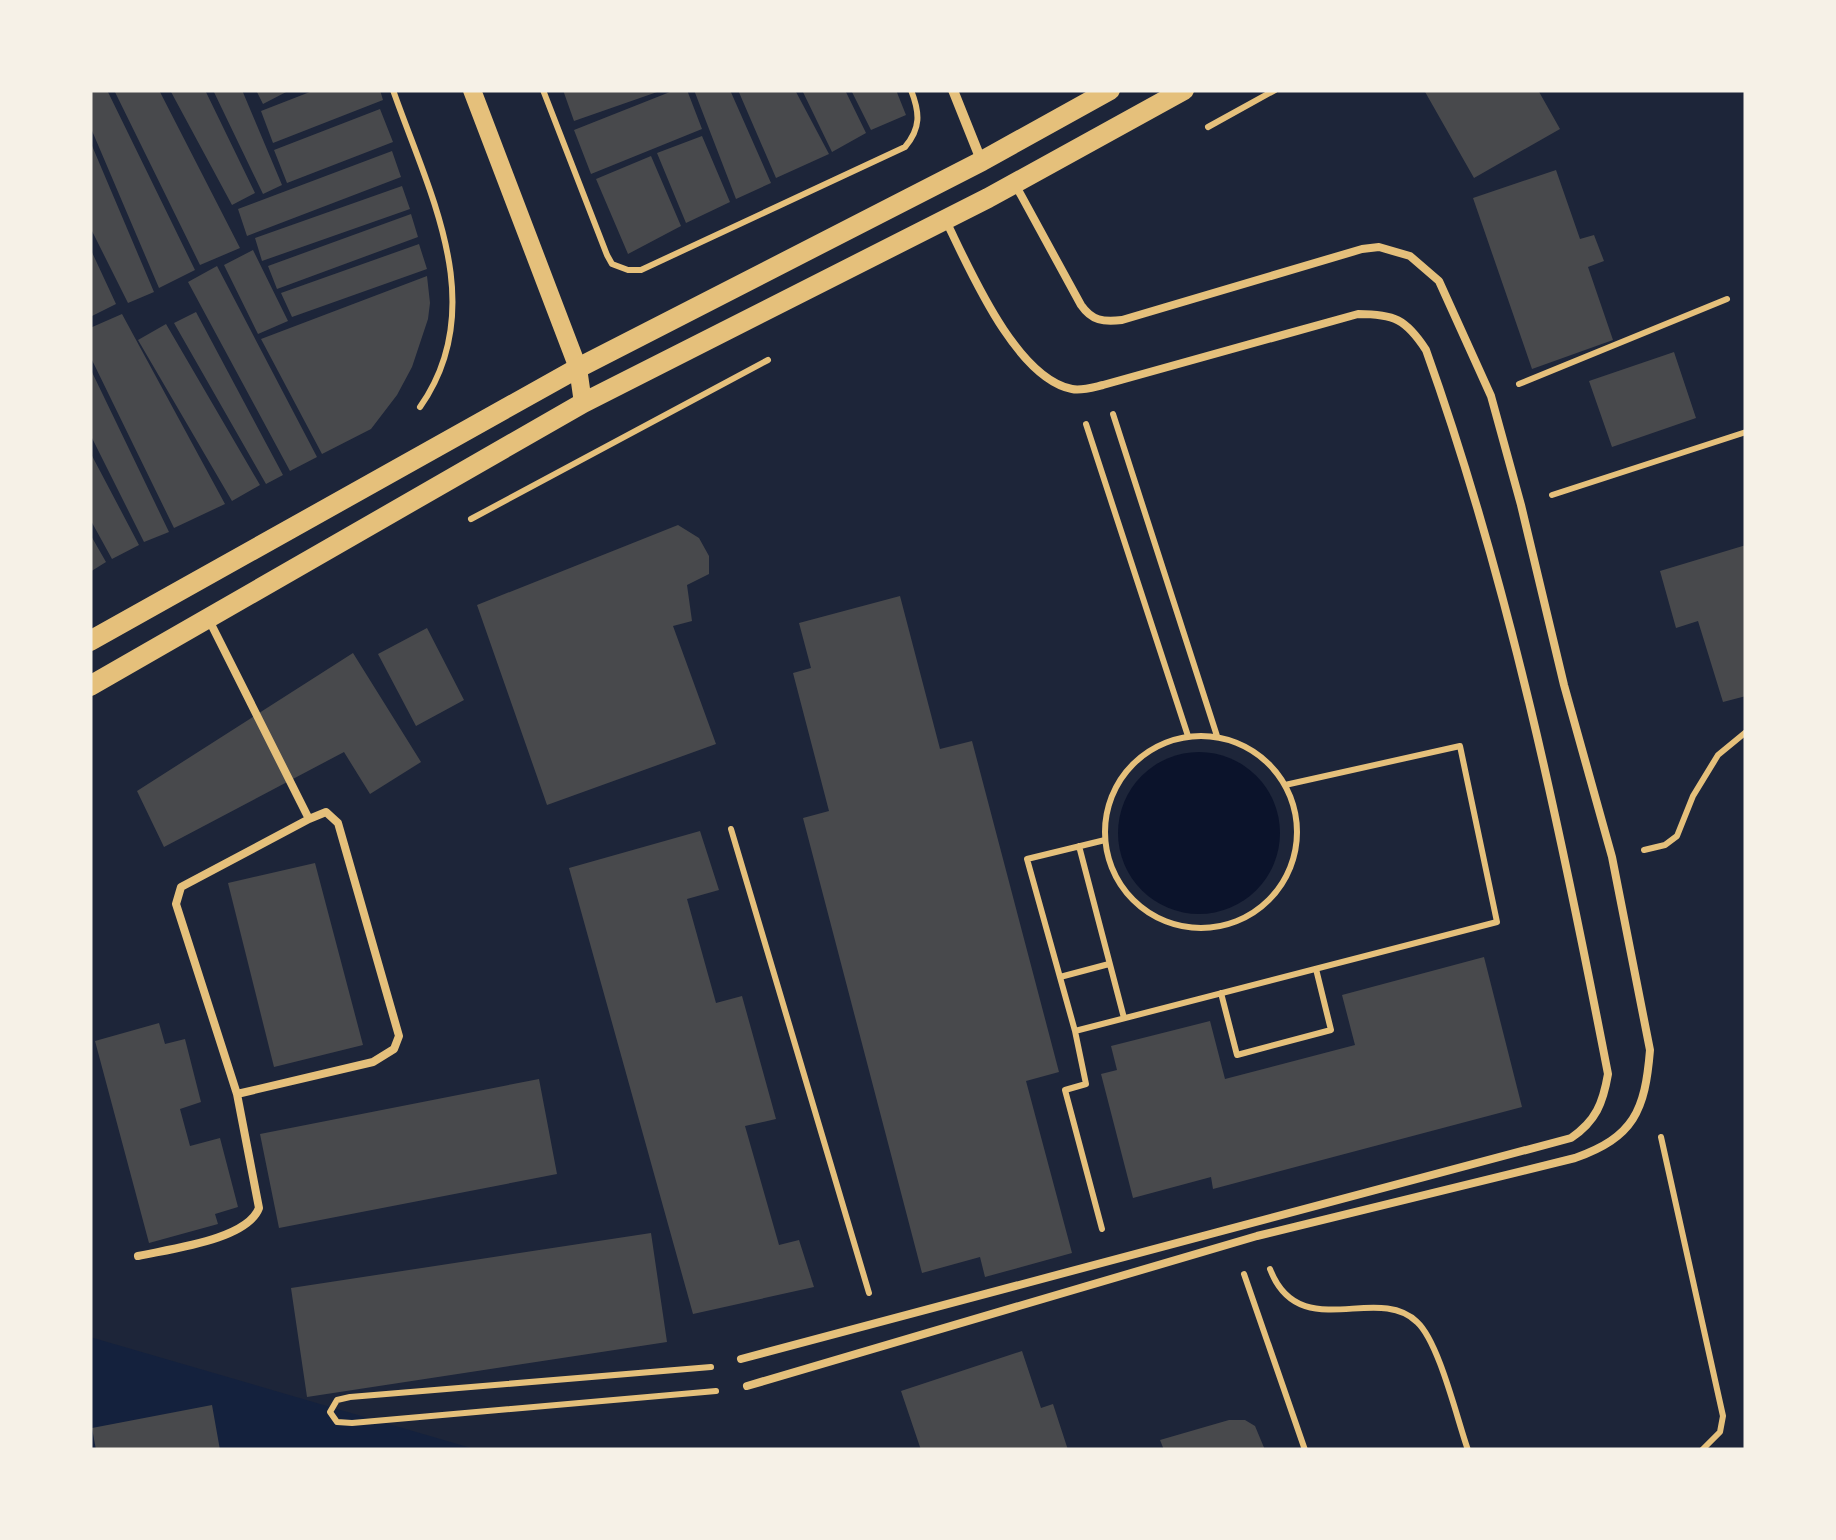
<svg xmlns="http://www.w3.org/2000/svg" width="1836" height="1540" font-family="Signika,sans-serif">
  <rect width="100%" height="100%" fill="#14213d"/>
  <!-- green -->
  <path fill="#1d2539" d="M90,90h1656v1360h-1268l-388,-113z"/>
  <!-- water -->
  <path fill="#0b132b" d="M1118 833a81 81 0 1 1 162 0a81 81 0 1 1-162 0Z"/>
  <!-- building -->
  <path fill="#48494c" d="M90,90h17l88,180 -36,18 -69,-162z
    M114,90h45l81,158 -40,17z
    M170,90h35l50,103 -23,12z
    M213,90h29l40,95 -19,9z
    M256,90h34l-27,14z
    M315,90h65l3,10 -110,43 -12,-32z
    M563,90h97v1l-86,30z
    M675,90h12l15,39 -111,45 -17,-44z
    M694,90h36l41,93 -35,16z
    M738,90h57l34,64 -53,24z
    M802,90h43l21,43 -34,19z
    M851,90h45l10,25 -35,15z
    M1424,90h114l22,39 -86,49z
    M380,109l13,33 -106,41 -13,-33z
    M702,136l28,66 -44,21 -29,-70z
    M90,141l64,151 -26,11 -38,-76z
    M392,151l9,26 -154,59 -9,-27z
    M651,156l30,70 -53,28 -32,-75z
    M1556,170l24,69 14,-4 10,26 -16,6 25,73 -81,29 -59,-171z
    M402,186l8,23 -148,52 -7,-23z
    M411,214l7,23 -141,52 -9,-23z
    M419,244l8,25 -135,48 -11,-24z
    M90,248l26,56 -26,13z
    M253,250l35,71 -30,13 -34,-69z
    M217,266l100,191 -27,14 -102,-189z
    M427,276l3,27 -2,16 -16,48 -15,28 -26,34 -49,25 -61,-115z
    M196,312l87,163 -17,9 -92,-161z
    M122,314l103,190 -51,24 -84,-172v-28z
    M166,324l94,161 -28,16 -94,-161z
    M1674,352l22,66 -84,29 -23,-66z
    M90,368l79,164 -25,10 -54,-108z
    M90,452l49,93 -27,14 -22,-40z
    M678,525l21,13 10,18v18l-22,11 5,36 -19,5 43,118 -169,61 -70,-200z
    M90,534l16,28 -16,10z
    M1746,545v151l-23,6 -25,-81 -22,7 -16,-57z
    M900,596l40,153 32,-8 87,331 -33,9 46,172 -87,24 -5,-20 -58,16 -119,-455 26,-7 -36,-138 18,-5 -12,-45z
    M427,628l37,72 -48,26 -38,-72z
    M353,653l68,109 -51,32 -26,-42 -180,95 -27,-56z
    M700,831l19,59 -32,9 29,104 26,-7 34,123 -31,7 34,119 20,-5 15,47 -121,27 -124,-446z
    M315,863l48,182 -89,22 -46,-184z
    M1484,957l38,150 -309,82 -2,-12 -78,21 -32,-124 16,-4 -6,-24 99,-25 15,58 130,-34 -13,-50z
    M159,1023l6,21 20,-5 16,63 -21,7 10,37 30,-8 18,69 -23,7 3,10 -69,19 -54,-202z
    M539,1079l18,95 -278,54 -19,-94z
    M651,1233l16,109 -360,55 -16,-109z
    M1022,1351l19,57 12,-4 15,46h-147l-20,-59z
    M212,1405l8,45h-124l-4,-22z
    M1229,1420h16l10,6 10,24h-101l-4,-10z"/>
  <g fill="none" stroke-linecap="round" stroke-linejoin="round">
    <!-- path -->
    <path stroke="#e5c07b" stroke-width="6" d="M393,90c36,103 98,216 27,317
      M543,90l64,165 5,9 16,6h13l264,-123c16,-19 15,-34 6,-57
      M1208,127l67,-37
      M1519,384l208,-85
      M1113,414l104,322
      M1086,424l102,312
      M1552,495l194,-63
      M471,519l297,-159
      M1105 832a96 96 0 1 1 192 0a96 96 0 1 1-192 0Z
      M731,829l138,464
      M1105,840l-78,19 48,172 422,-109 -37,-176 -175,39
      M1079,846l45,172
      M1644,850l21,-5 12,-9 16,-40 25,-41 28,-23
      M1060,977l49,-13
      M1221,993l16,62 94,-25 -15,-61
      M1075,1031l11,53 -21,6 37,139
      M1661,1137l62,279 -3,16 -18,18
      M1270,1269c29,76 107,14 147,53 22,20 40,97 51,128
      M1244,1274l61,176
      M711,1367l-361,30 -13,3 -7,12 7,10 15,1 364,-32"/>
    <!-- service -->
    <path stroke="#e5c07b" stroke-width="8" d="M237,1094l-61,-190 5,-17 128,-68
      M138,1256c31,-7 109,-16 121,-48l-22,-114 136,-32 21,-13 5,-13 -61,-213 -12,-11 -17,7 -101,-201
      M741,1359l830,-221c25,-17 32,-35 37,-64 -47,-242 -99,-492 -182,-724 -20,-31 -32,-36 -68,-36l-255,71c-9,2 -21,6 -31,4 -56,-11 -102,-119 -125,-166
      M747,1386l510,-150 318,-78c59,-21 70,-47 75,-108l-38,-193 -48,-172 -43,-180 -30,-109 -52,-115 -29,-25 -31,-9 -17,2 -240,71c-19,2 -30,1 -41,-15l-65,-119"/>
    <!-- minor -->
    <path stroke="#e5c07b" stroke-width="10" d="M953,90l28,70"/>
    <!-- tertiary -->
    <path stroke="#e5c07b" stroke-width="18" d="M472,90l106,278 5,35"/>
    <!-- secondary -->
    <path stroke="#e5c07b" stroke-width="20" d="M90,641l488,-273 404,-207 128,-71
      M90,686l493,-283 405,-205 196,-108"/>
  </g>
  <!-- border -->
  <rect width="1836" height="1540" fill="none" stroke="#f6f1e7" stroke-width="185"/>
</svg>
